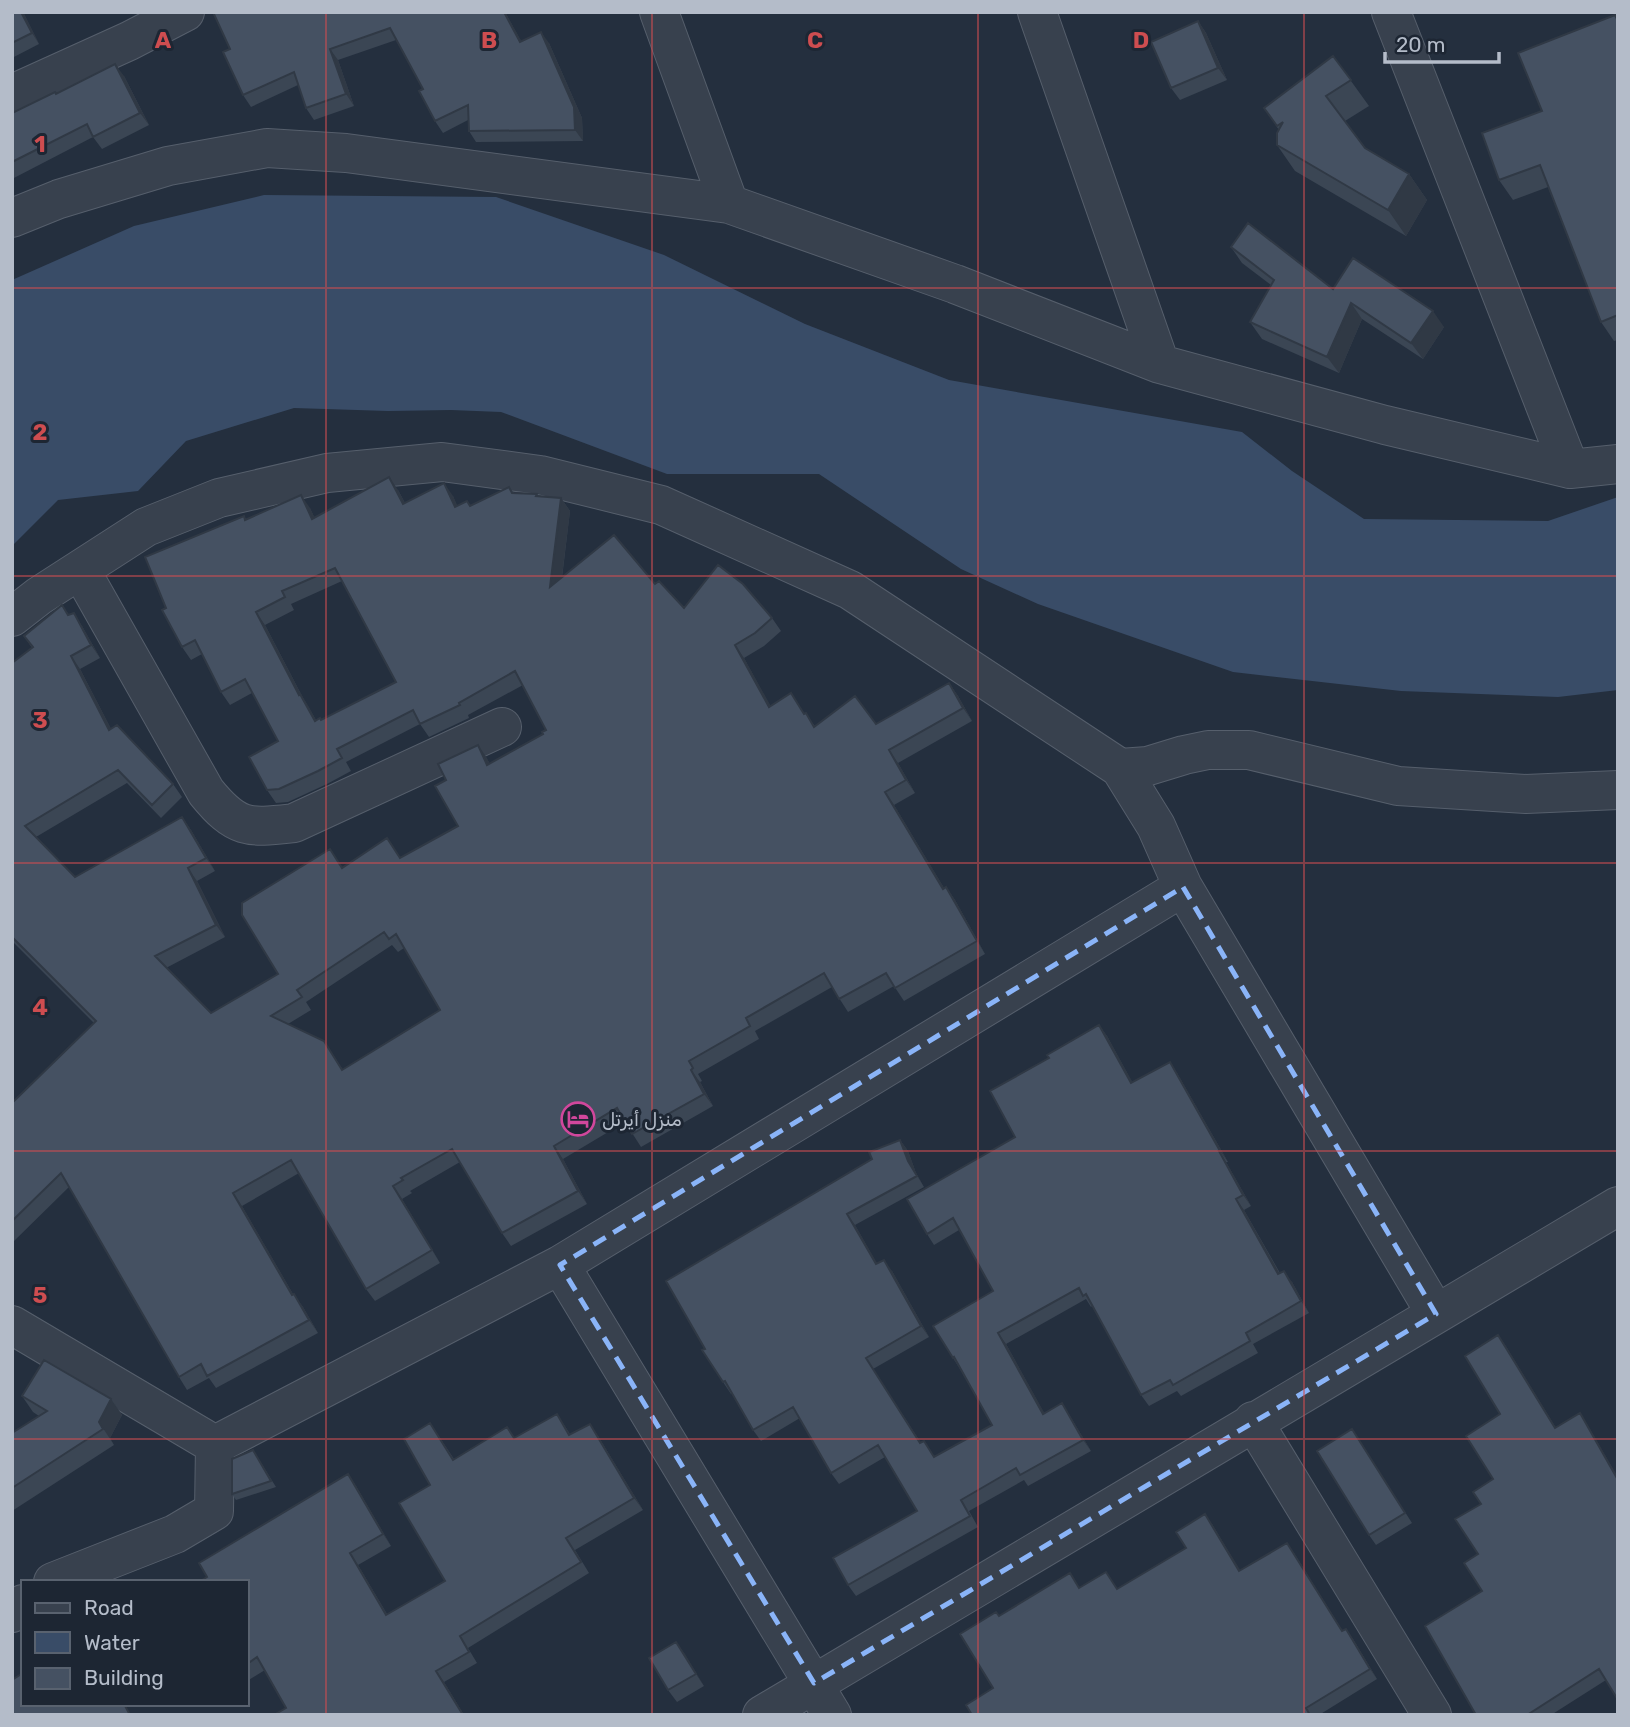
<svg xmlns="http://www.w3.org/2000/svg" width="1630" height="1727" font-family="Rubik,Vazirmatn,sans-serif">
  <rect width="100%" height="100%" fill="#242f3e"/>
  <!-- water -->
  <path fill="#394c67" d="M264,195l232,2 168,58 141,69 144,56 293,52 50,39 72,48 184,2 70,-24v193l-60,7 -157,-6 -168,-19 -195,-68 -77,-35 -142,-95h-152l-166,-62 -50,-2 -63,1 -94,-3 -108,33 -48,50 -80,9 -46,46v-266l122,-54z"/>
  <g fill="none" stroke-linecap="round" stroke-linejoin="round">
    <defs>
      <path id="minor" d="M659,12l70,192
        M1037,12l123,352
        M1391,12l179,457
        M12,94l117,-53 56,-29
        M12,218l47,-19 109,-33 99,-18 79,5 383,51 226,80 205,80 225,61 185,44 48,-5
        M81,571l125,221c31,38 42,36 88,31l208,-96
        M12,617l27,-21 107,-69 73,-29 108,-25 115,-11 98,13 121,30 189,85 270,178 36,58 27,61 253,427
        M1120,768l28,-2 36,-11 24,-5h41l149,36 128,8 92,-4
        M560,1265l272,450
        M12,1325l203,120 345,-180 623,-378
        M1253,1421l179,294
        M53,1582l122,-48 39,-23 1,-66
        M12,1613l11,-9
        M762,1715l856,-509"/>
    </defs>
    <!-- minor casing -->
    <use href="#minor" stroke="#565f6c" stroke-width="40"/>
    <!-- minor -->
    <use href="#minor" stroke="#38414e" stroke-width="38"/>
  </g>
  <!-- wall -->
  <path fill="#3b4654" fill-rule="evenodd" d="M12,12h11l16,32 -27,14z
    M213,12h292l16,29 28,2 33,75 1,23 -107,1 -7,-11 -1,-11 -25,13 -8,-12 -12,-32 -27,-49 -58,20 16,46 -40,14 -8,-12 -8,-23 -47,22 -8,-12 -13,-46z
    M1618,18v322l-4,1 -13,-19 -53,-135 -35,13 -14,-20 43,-69z
    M1198,21l8,12 21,47 -47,20 -9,-12z
    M1333,56l36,50 -24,15 20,27 44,26 18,26 -21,36 -111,-65 -18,-26 2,-15 -15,-22z
    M124,76l25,49 -47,24 -9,-12 -81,42v-66l44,-19z
    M1231,247l102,42 111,38 -21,32 -61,-40 -23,54 -77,-34 -12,-17 21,-37 -29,-22z
    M509,487l5,6 47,5 9,13 -8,67 93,6 29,24 88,10 9,13 -17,15 -20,12 26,48 21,-13 13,20 11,13 61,-2 73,-41 9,13 14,25 -74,42 17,30 -21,12 50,83 2,-1 9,13 30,54 -81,47 -10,-15 -46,26 -16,-25 -77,44 4,8 -61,35 4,7 -2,1 13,24 -72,41 -16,-25 -62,37 24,45 -76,42 -9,-13 -42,-71 -50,29 2,2 -10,6 38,64 -65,38 -9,-12 -67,-116 -57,33 51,88 10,13 15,26 -102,55 -7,-10 -22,12 -8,-13 -110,-190 -57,56v-143l2,1 80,-78 -82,-82v-278l20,-15 -8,-12 38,-31 7,10 13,11 18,32 -20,11 31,60 62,55 9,13 -21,21 -34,-35 -91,54 39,40 107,-60 9,13 24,41 -18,10 28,56 -59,31 45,45 67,-39 64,-107 58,-9 58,-32 -12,-46 32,-35 12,19 53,-30 3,-4 -23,-45 -55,30 1,3 -40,19 -9,-13 -74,38 5,9 -24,13 -39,18 -12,1 -9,-13 11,-49 -26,-48 -22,12 -9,-13 -19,-38 -11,6 -9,-13 -16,-39 80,-89 64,-11 4,9 84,-27 7,13 48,-7 4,10 14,-1zM342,581l54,101 -75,38h-5l-14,-24 -37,-71 29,-15 -3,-6zM392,945l6,7 6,-4 36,62 -97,60 -19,-29 -36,-17 23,-14 -5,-8z
    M1099,1025l8,11 25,46 45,-9 51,89h-2l25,44 -7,4 36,63 12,9 17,31 -56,31 5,9 -77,43 -4,-5 -28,15 -8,-11 -49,-89 -1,1 -5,-8 -80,45 38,69 18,-10 29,48 -63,35 -4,-6 -55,31 9,16 -122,69 -8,-11 69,-74 -32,-54 -46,27 -8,-11 -31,-55 -39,23 -8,-11 -21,-37 -1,1 -8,-12 -18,-33 167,-190 28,-19 8,11 8,22 8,14 -69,38 22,39 15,7 37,66 -56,32 48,74 13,14 58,-32 -32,-56 -7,-11 40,-67 -34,-61 -25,15 -7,-11 88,-97 34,-79z
    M1498,1335l58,93 31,-4 19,256 -55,35h-75l6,-124 -4,-37 3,-50 12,-25 7,-65z
    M22,1396l89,3 11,16 -12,23 4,7 -102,66v-78l27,-17 -6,-4z
    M557,1414l13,20 28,2 45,74 -68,40 14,23 -121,75 9,15 -33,19 20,33h-190l12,-7 -21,-38 -18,11v-99l-40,-5 141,-103 8,12 35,60 -33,19 29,49 58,-33 -15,-96v-62l24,36 53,-32 8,11z
    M1352,1429l60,94 -36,22 -7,-10z
    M253,1450l23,37 -40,13 -4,-6z
    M1212,1524l28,47 54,-18 48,78 11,8 24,40 -58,36h-347l21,-27 6,-72 80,-28 38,1 69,-41z
    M676,1642l28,44 -27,16 -9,-12z"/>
  <!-- shaded-wall -->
  <path fill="#303945" d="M21,12h2l16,32 -7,-11z
    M504,12h1l23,41 -8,-11z
    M1198,21l8,12 21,47 -9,-12z
    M541,32l8,11 33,75 1,23 -8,-11z
    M330,49l8,11 16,46 -8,-12z
    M115,64l9,12 25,49 -9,-12z
    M1409,174l18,26 -21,36 -18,-26z
    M1351,303l11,16 -23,54 -12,-16z
    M1433,311l11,16 -21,32 -12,-16z
    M389,477l9,13 14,26 -9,-12z
    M444,483l9,13 11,24 -9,-13z
    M301,495l9,13 11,23 -9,-12z
    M561,498l9,13 -11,89 -9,-13z
    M256,612l9,13 37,71 7,11 14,27 -24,-39z
    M74,613l8,13 18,32 -9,-13z
    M735,645l9,13 34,61 -9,-12z
    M71,656l9,13 38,73 -9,-12z
    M949,683l9,13 14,25 -9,-13z
    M478,745l9,13 9,20 -9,-13z
    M889,750l9,13 17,30 -9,-13z
    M885,792l9,13 58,96 -9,-12z
    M182,817l9,13 24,41 -9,-13z
    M188,868l9,13 28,56 -9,-12z
    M946,887l9,13 30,54 -8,-13z
    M1099,1025l8,11 32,58 -8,-11z
    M1170,1062l7,11 51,89 -8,-11z
    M691,1070l9,12 13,24 -9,-12z
    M900,1140l8,11 8,22 8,14 -16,-26z
    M554,1146l9,13 24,45 -9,-13z
    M1219,1151l7,11 25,44 -8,-11z
    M393,1186l9,13 38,64 -8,-13z
    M233,1193l9,13 59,102 -9,-13z
    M1236,1199l8,11 42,75 -8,-11z
    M847,1214l8,11 29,50 -8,-11z
    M884,1260l8,11 37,66 -8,-11z
    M1284,1271l8,11 17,31 -8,-12z
    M294,1294l9,13 15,26 -9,-13z
    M998,1333l8,11 45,81 -8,-11z
    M1498,1335l8,11 57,93 -8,-11z
    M111,1399l11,16 -12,23 4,7 -15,-23z
    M1062,1403l7,11 22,37 -8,-11z
    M1580,1413l7,11 31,53v3z
    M590,1424l8,12 45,74 -9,-12z
    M348,1474l8,12 35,60 -8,-12z
    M1205,1514l7,10 35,57 -8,-10z
    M1287,1543l7,10 55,88 -7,-10z
    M350,1553l8,12 36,62 -8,-12z
    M1346,1629l7,10 24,40 -7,-10z
    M676,1642l9,12 19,32 -8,-12z
    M436,1671l8,11 20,33h-1z"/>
  <!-- building -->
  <path fill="#455162" stroke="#303945" stroke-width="2" fill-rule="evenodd" d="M12,12h9l11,21 -20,10z
    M213,12h291l16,30 21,-10 33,75 1,23 -106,1 -1,-26 -33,16 -16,-30 4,-2 -33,-61 -60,21 16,45 -40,14 -12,-36 -51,23 -20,-43 7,-3z
    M1615,15l3,6v294l-17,7 -61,-157 -41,15 -17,-47 60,-22 -24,-58z
    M1198,21l20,47 -47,20 -20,-46z
    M1333,56l18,24 -25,16 39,52 44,26 -21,36 -111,-65v-12l6,-11 -6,4 -13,-18z
    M115,64l25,49 -47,24 -6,-13 -75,38v-49l43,-21 1,2z
    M1248,223l85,66 20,-31 80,53 -22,32 -60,-40 -24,54 -77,-35 24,-42 -43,-33z
    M389,477l14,27 41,-21 11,24 12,-6 3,5 39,-19 3,6 25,1 -1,2 25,2 -11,89 64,-52 41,49 4,-3 25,27 34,-43 25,19 29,34 -17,15 -20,12 34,62 22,-14 13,21 2,-1 8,14 41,-31 21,28 73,-41 14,25 -74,42 17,30 -21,12 58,97 3,-2 31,54 -82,47 -9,-15 -47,26 -15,-26 -78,45 4,8 -61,35 4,7 -2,2 13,24 -72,40 -15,-26 -63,38 24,45 -76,42 -50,-84 -51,29 2,2 -10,6 39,64 -66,39 -75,-129 -58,33 59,102 2,-1 15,26 -102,56 -6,-12 -22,13 -118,-204 -49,48v-121l2,1 82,-80 -84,-84v-274l21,-16 -9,-11 38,-31 6,10 6,-2 17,32 -20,11 38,74 8,-5 56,59 -21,21 -34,-35 -93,56 50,51 107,-60 24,41 -18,10 28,57 -61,31 56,57 67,-39 -36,-59v-12l88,-54 12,19 45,-30 13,20 58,-32 -23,-40 11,-6 -8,-16 40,-19 9,20 56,-31 -1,-2 4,-2 -31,-59 -56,32 1,2 -40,19 -7,-14 -76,39 5,9 -24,13 -39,18 -12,1 -18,-33 29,-16 -33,-62 -24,13 -26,-52 -13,7 -20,-37 4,-2 -21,-51 99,-41 1,4 56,-25 11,24zM335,568l61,114 -75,38 -1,-2 -5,3 -15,-27 -1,1 -43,-83 29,-15 -3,-6zM384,932l5,7 7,-5 44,76 -98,60 -18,-29 -53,-25 31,-19 -5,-7z
    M1099,1025l32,58 39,-21 50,89h-1l24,44 -7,4 42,75 6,-3 17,30 -55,32 4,8 -77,44 -3,-5 -29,15 -55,-101 -3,2 -4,-8 -81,45 45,81 19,-11 21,37 -63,35 -4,-7 -55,32 9,16 -122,69 -15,-27 84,-47 -39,-66 -47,28 -38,-66 -40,23 -28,-49 -2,1 -21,-32 3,-1 -39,-68 206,-122 -3,-7 31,-12 8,21 9,15 -70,38 29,50 8,-4 37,66 -55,32 54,85 4,-2 10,16 58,-32 -38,-68 -1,1 -20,-32 60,-35 -40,-73 -26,16 -20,-35 108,-62 -25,-46 59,-33 -2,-3z
    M1498,1335l57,93 25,-15 38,67v220l-19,-31 -72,46h-51l-51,-89 57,-35 -18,-28 14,-9 -23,-35 26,-15 -8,-12 20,-13 -27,-43 34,-22 -35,-58z
    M44,1360l67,39 -12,23 4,7 -91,59v-55l35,-22 -25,-15z
    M557,1414l12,21 21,-11 44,74 -68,40 15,24 -121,74 9,16 -33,19 27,44h-189l12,-7 -29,-51 -10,7v-82h-48l8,-5 -8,-14 149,-89 35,60 -33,19 36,62 59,-34 -46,-78 31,-18 -26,-46 26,-16 23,37 54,-33 7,11z
    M1352,1429l53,84 -36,22 -52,-84z
    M253,1450l18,31 -39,13v-35z
    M1205,1514l34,57 48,-28 55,88 4,-2 24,40 -64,39 4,7h-338l-6,-10 27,-17 -33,-54 36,-22 3,4 71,-43 9,15 27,-16 11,17 69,-41 -10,-16z
    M676,1642l20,32 -28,16 -19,-32z
    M23,1673v31h101l6,11h-118v-35z"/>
  <!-- marked area -->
  <path fill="none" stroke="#8ab4f8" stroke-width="5" stroke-dasharray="14 9" stroke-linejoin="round" d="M1183,887l253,427 -622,369 -254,-418z"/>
  <!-- grid -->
  <path fill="none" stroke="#ce4d50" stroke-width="2" stroke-opacity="0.55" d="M326,12v1703M652,12v1703M978,12v1703M1304,12v1703M12,288h1606M12,576h1606M12,863h1606M12,1151h1606M12,1439h1606"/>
  <!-- icons -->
  <defs>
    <symbol id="hotel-ring" viewBox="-11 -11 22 22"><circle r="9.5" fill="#1d2633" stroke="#d1479c" stroke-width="1.5"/><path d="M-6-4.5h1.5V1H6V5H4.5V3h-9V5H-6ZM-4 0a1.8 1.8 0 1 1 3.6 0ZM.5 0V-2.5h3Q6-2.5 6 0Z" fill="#d1479c"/></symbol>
  </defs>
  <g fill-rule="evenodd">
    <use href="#hotel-ring" x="559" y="1100" width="38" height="38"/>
  </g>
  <g text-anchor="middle" stroke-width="6" stroke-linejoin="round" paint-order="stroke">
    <!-- poi labels -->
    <g font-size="19" fill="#b4bcc9" stroke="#1d2633" text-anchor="start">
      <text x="602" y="1126">منزل أيرتل</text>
    </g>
  </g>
  <g font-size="23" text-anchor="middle" font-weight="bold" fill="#ce4d50" stroke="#1d2633" stroke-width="6" stroke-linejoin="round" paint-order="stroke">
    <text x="163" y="48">A</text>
    <text x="489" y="48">B</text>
    <text x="815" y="48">C</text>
    <text x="1141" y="48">D</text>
    <text x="40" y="152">1</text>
    <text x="40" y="440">2</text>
    <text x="40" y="728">3</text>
    <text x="40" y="1015">4</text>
    <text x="40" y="1303">5</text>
  </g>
  <!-- border -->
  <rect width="1630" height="1727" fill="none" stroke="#b4bcc9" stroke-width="28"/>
  <!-- legend -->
  <rect x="21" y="1580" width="228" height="126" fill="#1d2633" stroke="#59626f" stroke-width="2"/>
  <rect x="35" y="1603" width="35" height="10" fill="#38414e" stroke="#59626f" stroke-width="2"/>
  <text x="84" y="1615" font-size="21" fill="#b4bcc9">Road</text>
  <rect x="35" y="1632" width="35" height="21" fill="#394c67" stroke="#59626f" stroke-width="2"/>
  <text x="84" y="1650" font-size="21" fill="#b4bcc9">Water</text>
  <rect x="35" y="1668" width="35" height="21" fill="#455162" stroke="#59626f" stroke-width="2"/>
  <text x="84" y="1685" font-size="21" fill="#b4bcc9">Building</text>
  <!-- scale -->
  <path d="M1385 52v10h114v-10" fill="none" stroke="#b4bcc9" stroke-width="3.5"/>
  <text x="1396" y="52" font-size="21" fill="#b4bcc9" stroke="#1d2633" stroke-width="5" paint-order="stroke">20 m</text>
</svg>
